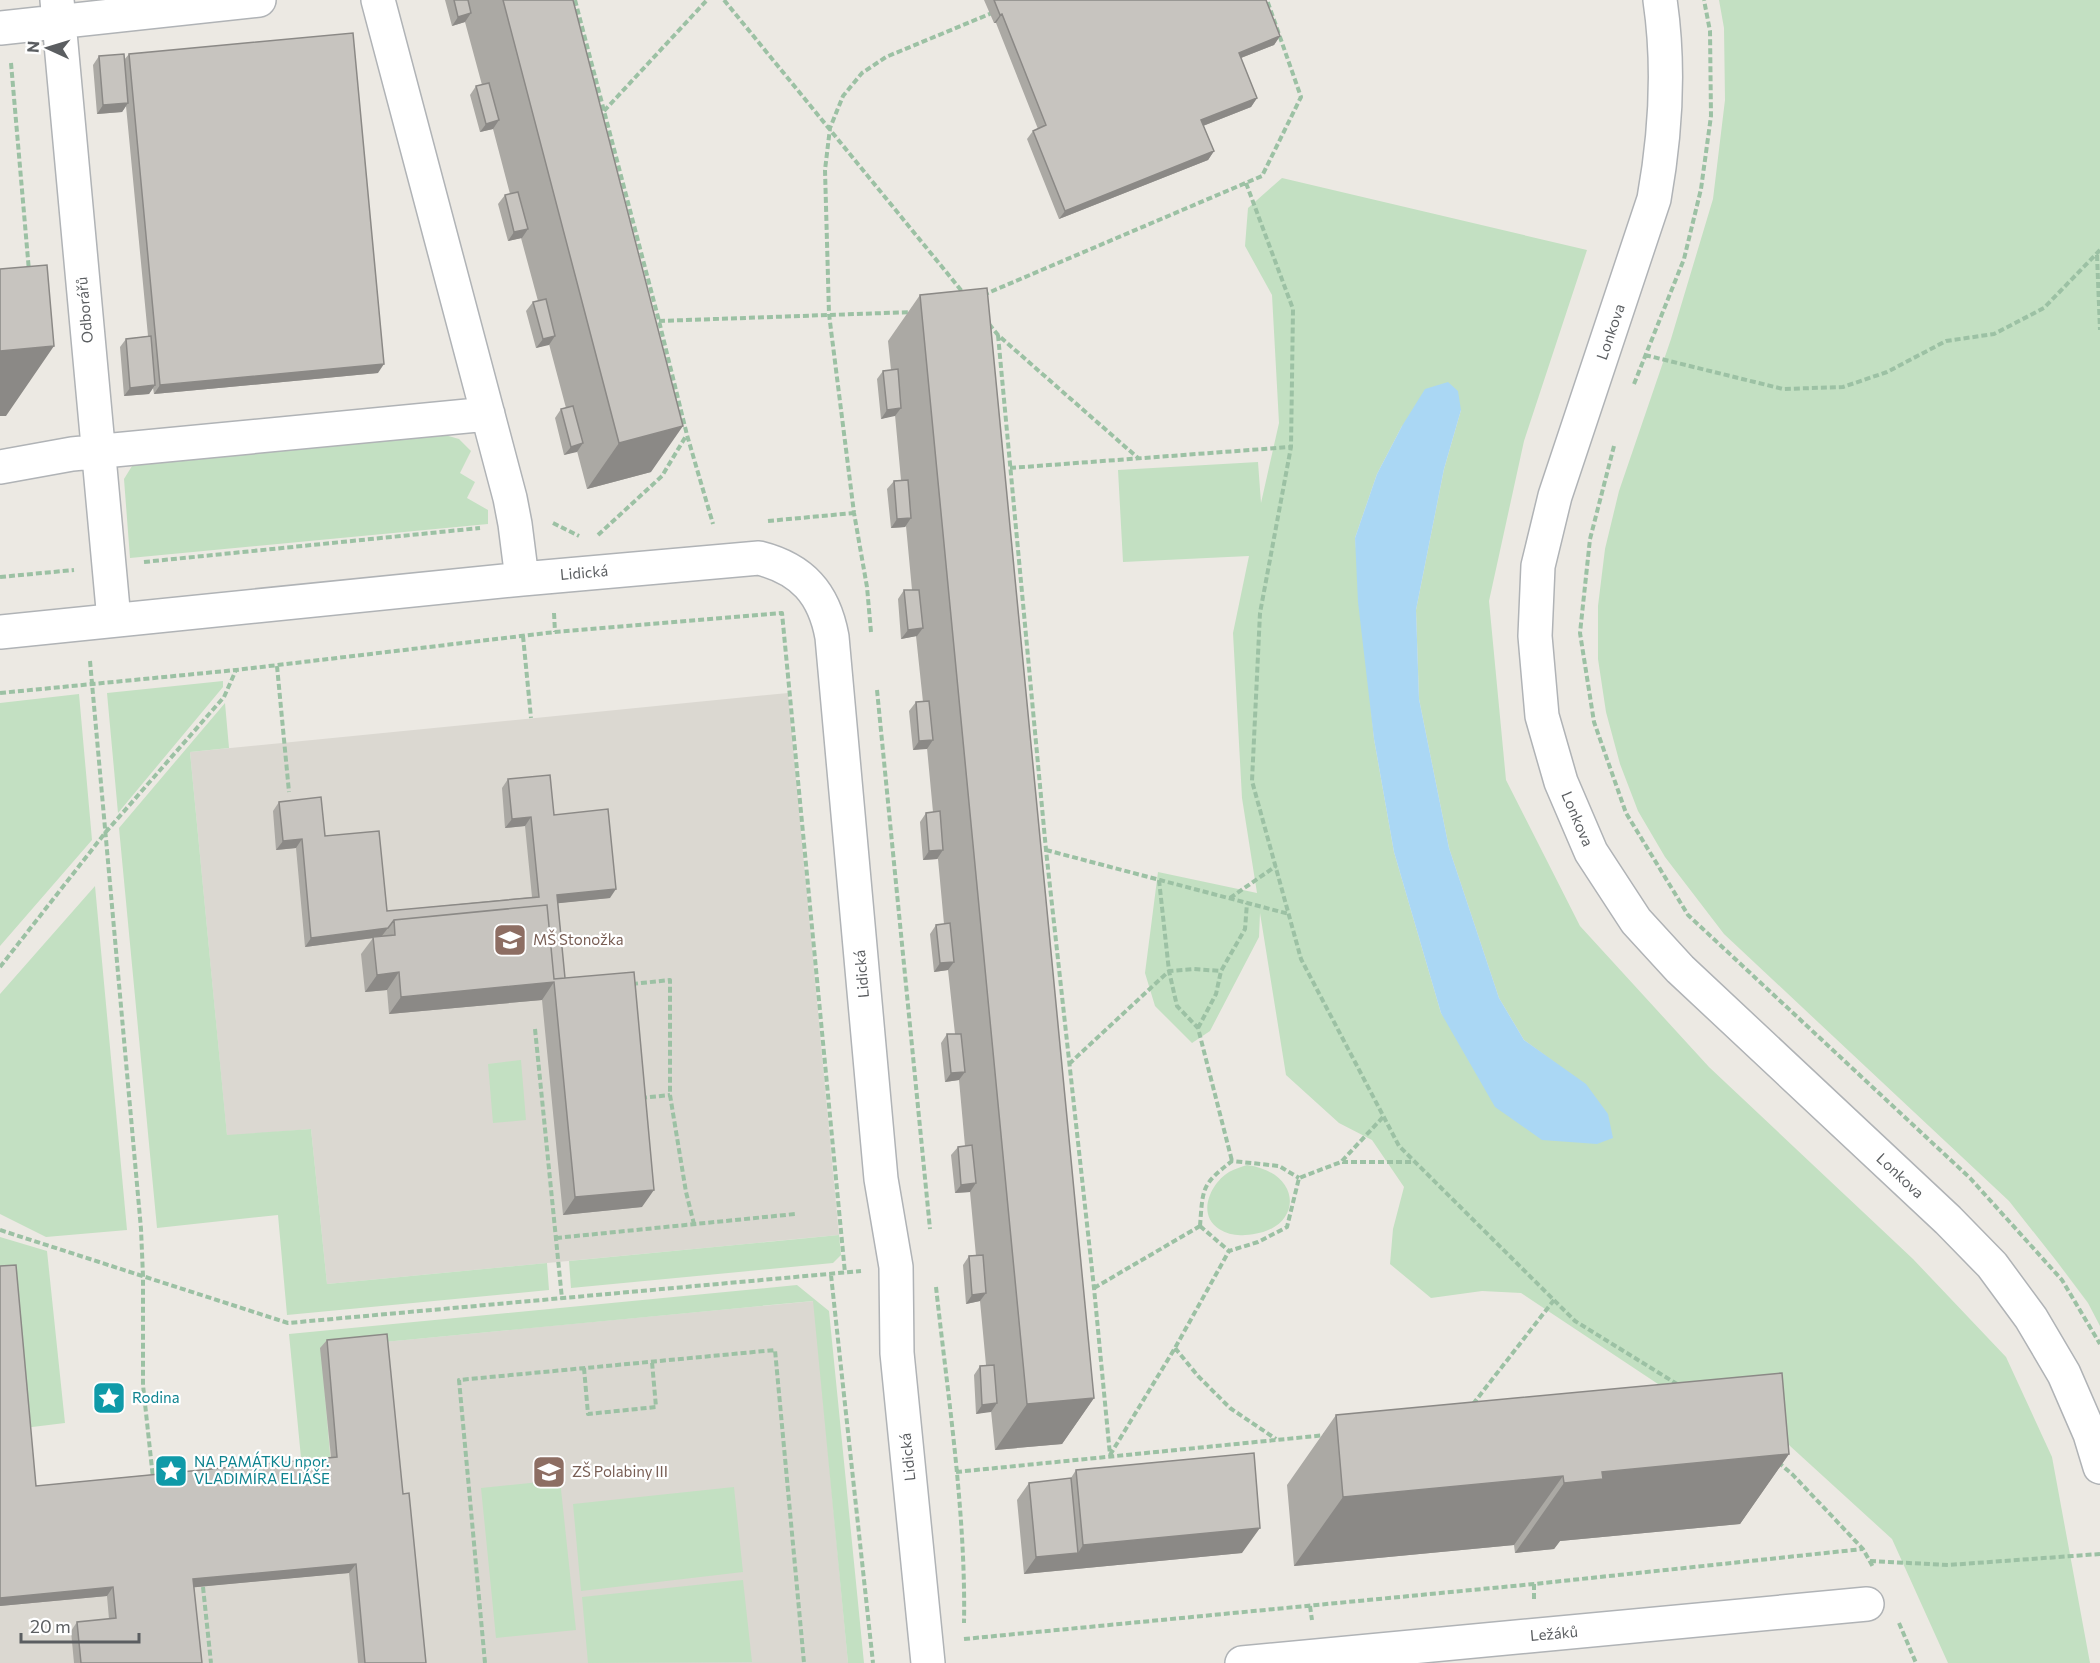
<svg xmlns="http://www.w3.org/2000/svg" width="2100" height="1663" font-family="Commissioner,sans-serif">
  <rect width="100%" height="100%" fill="#ece9e3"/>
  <!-- education -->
  <path fill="#dbd8d1" d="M788,693l51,542 -512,49 -16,-155 -84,7 -37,-384z
    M0,1275l30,219 301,-28 -11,-118 494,-47 34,362h-848z"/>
  <!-- green -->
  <path fill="#c3e0c2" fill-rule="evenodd" d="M1719,0h381v1326l-12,-23 -30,-40 -49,-62 -285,-267 -59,-77 -27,-46 -18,-47 -14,-52 -8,-53v-53l7,-57 14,-58 52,-152 42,-140 12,-99 -1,-72z
    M1282,178l305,72 -63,191 -35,160 17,179 74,146 129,141 204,192 93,98 46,100 38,206h-142l-56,-124 -124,-113 -107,-40 -140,-93 -39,-2 -51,7 -41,-34 3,-35 11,-42 -32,-47 -33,-17 -53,-48 -26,-162 -1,24 -49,94 -18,12 -37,-37 -10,-33 13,-101 99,21 -15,-95 -9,-165 16,-77 -126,6 -5,-92 140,-8 3,41 18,-80 -7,-128 -27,-49 3,-38zM1461,410l-17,59 -28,141 3,89 30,149 50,150 25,42 30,22 5,78 -17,-1 -101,-126 -47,-161 -20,-113 -19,-201 22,-64 25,-48z
    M438,433l21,6 12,12 -11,22 15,9 -8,16 21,12v14l-358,34 -6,-79 8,-13 6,-4z
    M223,681v6l-105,126 -11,-120z
    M79,694l13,146 -92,106v-243z
    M225,703l4,45 -39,4 37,383 84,-6 16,155 220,-21 2,27 -262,25 -9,-100 -121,13 -38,-400z
    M95,886l32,344 -81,7 -46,-23v-220z
    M521,1060l5,60 -33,3 -5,-59z
    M1247,1165c59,8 56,68 -2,70 -9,1 -18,-1 -26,-6 -23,-15 -8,-46 10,-57 5,-3 12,-5 18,-7z
    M839,1235l2,20 -8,8 -262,25 -2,-27z
    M0,1237l47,14 18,172 -41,5 -24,-153z
    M797,1285l32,26 35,352h-16l-35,-362 -492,47 10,118 -29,2 -13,-134z
    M560,1480l16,150 -80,8 -15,-150z
    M734,1487l9,85 -162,19 -8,-87z
    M743,1580l9,82 -164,1 -6,-66z"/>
  <!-- water -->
  <path fill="#aad7f4" d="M1448,382l10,9 3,19 -17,59 -28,141 3,89 30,149 50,150 25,42 62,44 22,30 5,24 -16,6 -55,-4 -47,-33 -54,-94 -47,-161 -20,-113 -16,-137 -3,-64 22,-64 25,-48 23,-37z"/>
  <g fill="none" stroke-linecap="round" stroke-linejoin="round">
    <defs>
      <path id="minor" d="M57,0l57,620
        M378,0l132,498 5,26 7,55
        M1660,0c10,68 6,132 -6,199l-99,297 -17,70 -3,70 7,80 19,66 30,70 45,69 44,48 268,251 44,45 39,53 33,56 26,60 10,33
        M0,28l259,-28
        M0,467l72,-13 416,-40
        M0,632l522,-53 237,-21c43,11 65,35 73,79l49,542 15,88 1,86 31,310
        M1242,1663l625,-59"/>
    </defs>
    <!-- minor casing -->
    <use href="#minor" stroke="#b0b3b6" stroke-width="36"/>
    <!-- path -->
    <path stroke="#9cc1a4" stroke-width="4" stroke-dasharray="6 3" stroke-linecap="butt" d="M575,0l84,321 28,114 26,89
      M724,0l241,295
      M11,63l18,208
      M604,111l103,-111
      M1246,183l47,126 -2,138 -31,166 -8,168 49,178 98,187 176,175 102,63
      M2097,255l3,75
      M983,295l279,-119 39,-79 -34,-97
      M659,321l254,-9
      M989,324l9,11 140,123
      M998,335l48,515 48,438 16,167
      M1645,355l138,34 60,-2 44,-15 59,-31 48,-7 50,-26 56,-58
      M1634,384l50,-125 17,-70 10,-73 -1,-85 -6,-31
      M1614,446l-24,93 -10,94 14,89 32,91 62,102 282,263 92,102 38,64
      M1010,468l280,-21
      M768,521l86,-8
      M553,523l26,13
      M598,535l64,-59 24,-40
      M144,562l336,-34
      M0,577l74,-7
      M554,613l1,19
      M871,632l-4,-45 -13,-74 -25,-199 -4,-144 5,-42 13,-32 19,-23 24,-16 106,-44
      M523,636l8,82
      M90,661l51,568 2,47v109l10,93
      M277,666l12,126
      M877,690l53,539
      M0,693l236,-23 319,-38 227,-19 63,660
      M1046,850l243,64
      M1159,880l10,91 8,35 21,22 34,133
      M1230,898l46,-32
      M0,967l105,-134 119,-136 12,-27
      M632,984l38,-4v115l16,97 8,32
      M1198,1028l18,-34 5,-23 24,-42 2,-26
      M535,1029l27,270
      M1069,1064l100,-93 25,-2 27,2
      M641,1098l29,-3
      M1342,1162h74
      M1200,1226c3,-38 1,-41 32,-65l47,5 20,12
      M1200,1226l29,25
      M0,1230l288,93 573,-52
      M556,1238l239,-24
      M831,1275l42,388
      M936,1287c12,110 30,227 28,336
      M1094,1288l106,-62
      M1175,1348l23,28 32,32 46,31
      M584,1368l4,46 68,-7 -4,-45
      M1473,1404l81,-104
      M1110,1455l65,-107 54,-97 29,-9 29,-15 12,-49 42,-16 43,-46
      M1778,1462l15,13 70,74 10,18
      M956,1472l370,-37
      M1870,1561l78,4 152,-11
      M203,1587l8,76
      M1534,1599v-15
      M1310,1606l2,14
      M1899,1623l17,40
      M964,1639l570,-55 329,-35
      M485,1663l-26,-283 316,-30 29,313"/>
    <!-- minor -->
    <use href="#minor" stroke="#fff" stroke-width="33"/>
  </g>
  <!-- wall -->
  <path fill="#aba9a4" d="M445,0h128l78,472 -64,17 -10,-38 -13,4 -9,-37 6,-9 5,-1 -17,-64 -13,4 -10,-37 7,-9 5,-1 -17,-63 -13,3 -10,-37 7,-9 5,-1 -17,-65 -13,3 -10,-37 6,-9 6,-1 -17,-63 -13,4z
    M984,0h282l14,36 -6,9 -33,13 16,40 -6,9 -48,19 11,25 -6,9 -149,59 -32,-80 6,-8 5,-2 -42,-106h-2z
    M129,54l249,319 -224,21 -1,-6 -4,6 -25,2 -4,-49 6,-8 22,-3 -22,-230 -4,6 -25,2 -4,-49 6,-9 25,4z
    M920,295l174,1103 -32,46 -67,6 -4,-39 -15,3 -2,-39 6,-9 6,-1 -6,-64 -14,3 -3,-39 6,-9h7l-6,-64 -15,1 -4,-38 7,-8 7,-1 -6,-66 -14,2 -4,-39 6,-9h8l-7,-64 -14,2 -4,-38 6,-9 8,-1 -6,-65 -15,1 -3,-38 6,-9 7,-1 -6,-64 -14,2 -4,-39 7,-9h7l-7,-66 -15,3 -3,-40 6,-9h8l-6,-64 -1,1 -14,1 -4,-39 7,-8 7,-1 -6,-65 -14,4 -4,-40 6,-8 8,-1 -3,-29z
    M508,779l46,36 56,83 -52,5 7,75 77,229 -79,8 -21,-215 -153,14 -2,-24 -22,2 -4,-38 12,-16 -68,9 -9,-99 -20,2 -3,-39 6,-9 46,34 62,75 145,-14 -7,-71 -20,2 -3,-40z
    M0,1266l36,220 295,-29 -11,-109 7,-8 76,154 23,169h-68l-9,-90 -155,14 8,76h-128l-3,-32 6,-9 32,-3 -2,-23 -107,10z
    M1336,1415l453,39 -49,70 -180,17 -6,8 -39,4 -1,-8 -220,21 -7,-81z
    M1076,1470l166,83 -218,21 -7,-74 12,-17 42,-5z"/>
  <!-- shaded-wall -->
  <path fill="#8b8986" d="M471,13l-6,9 -13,4 6,-9z
    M1002,14l-6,9h-2l6,-8z
    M1280,36l-6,9 -41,16 6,-8z
    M1257,98l-6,9 -56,22 6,-9z
    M128,103l-6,9 -25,2 6,-9z
    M499,120l-6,9 -13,3 6,-8z
    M1214,151l-6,9 -149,59 6,-8z
    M528,229l-6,9 -14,3 6,-9z
    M555,336l-6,9 -13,3 7,-9z
    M54,346l-48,70h-6v-65z
    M384,364l-6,9 -224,21 6,-9z
    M155,385l-6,9 -25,2 6,-8z
    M901,408l-6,8 -14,3 6,-9z
    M683,426l-32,46 -64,17 32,-46z
    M583,443l-6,9 -13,3 7,-8z
    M911,518l-6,9 -14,1 6,-9z
    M923,628l-6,8 -16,3 7,-9z
    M933,740l-6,9 -14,1 6,-9z
    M531,817l-6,9 -20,2 7,-9z
    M302,839l-6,9 -20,2 7,-9z
    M943,850l-6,9 -14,1 6,-9z
    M616,889l-6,9 -59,6 6,-9z
    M388,928l-7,9 -76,10 6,-9z
    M954,962l-6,8 -14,2 6,-9z
    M399,972l-12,18 -22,2 12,-17z
    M554,982l-12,18 -153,14 12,-17z
    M965,1072l-6,8 -14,2 6,-9z
    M976,1183l-6,9 -15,1 6,-8z
    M654,1190l-12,17 -79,8 12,-18z
    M986,1293l-6,8 -14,3 6,-9z
    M1094,1398l-32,46 -67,6 32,-46z
    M997,1403l-6,9 -15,2 6,-9z
    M1789,1454l-49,70 -180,17 -6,8 -39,4 49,-70 38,-11z
    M1563,1476l-49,69 -220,21 49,-69z
    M1260,1528l-18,25 -218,21 12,-17 42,-4 5,-8z
    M356,1564l-7,9 -162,15 6,-9z
    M113,1587l-6,9 -107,10v-8z"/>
  <!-- building -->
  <path fill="#c7c4bf" stroke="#8b8986" stroke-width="1.5" d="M454,0h14l3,13 -13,4z
    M503,0h70l110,426 -64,17z
    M994,0h272l14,36 -41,17 18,45 -56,22 13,31 -149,60 -32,-80 13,-6 -44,-111 -2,1z
    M353,33l31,331 -224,21 -31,-331z
    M124,54l4,49 -25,2 -4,-49z
    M489,83l10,37 -13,4 -10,-38z
    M518,192l10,37 -14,3 -9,-37z
    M47,265l7,81 -54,5v-82z
    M987,288l107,1110 -67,6 -107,-1109z
    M546,299l9,37 -12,3 -10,-37z
    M151,336l4,49 -25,3 -4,-49z
    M898,369l3,39 -14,2 -4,-39z
    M573,406l10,37 -12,4 -10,-38z
    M908,480l3,38 -14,1 -3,-38z
    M904,590h15l4,38 -15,2z
    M929,701l4,39 -14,1 -3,-39z
    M550,775l4,40 54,-6 8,80 -59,6 8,83 -11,1 -7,-74 -153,15 -6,8 -77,10 -9,-99 -19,2 -4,-39 42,-5 4,39 54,-5 8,80 152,-14 -8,-80 -19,2 -4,-40z
    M940,811l3,39 -14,1 -3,-38z
    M547,905l7,74 80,-7 20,218 -79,7 -21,-215 -153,15 -2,-25 -22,3 -4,-38 22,-2 -1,-15z
    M950,923l4,39 -14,1 -4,-38z
    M947,1034h14l4,38 -14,1z
    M972,1145l4,38 -15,2 -3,-38z
    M983,1255l3,38 -14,2 -3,-39z
    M16,1265l20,221 301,-29 -10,-117 60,-6 16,160 6,-1 17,170h-61l-9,-99 -163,15 9,84h-121l-4,-41 39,-4 -3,-31 -113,11v-332z
    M994,1365l3,38 -15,2 -2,-39z
    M1782,1373l7,81 -187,18 1,7 -39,4 -1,-7 -220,21 -7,-82z
    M1254,1453l6,75 -177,17 -7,-75z
    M1071,1478l7,75 -42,4 -7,-74z"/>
  <!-- icons -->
  <defs>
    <symbol id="school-square" viewBox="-11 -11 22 22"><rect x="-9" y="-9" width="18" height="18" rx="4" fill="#8d6e63" stroke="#fff"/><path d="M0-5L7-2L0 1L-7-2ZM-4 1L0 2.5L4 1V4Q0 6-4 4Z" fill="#fff"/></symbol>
    <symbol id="sight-square" viewBox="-11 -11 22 22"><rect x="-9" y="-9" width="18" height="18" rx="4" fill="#0f9aa8" stroke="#fff"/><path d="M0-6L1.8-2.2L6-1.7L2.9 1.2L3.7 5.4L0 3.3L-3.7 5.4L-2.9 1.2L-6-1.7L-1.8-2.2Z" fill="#fff"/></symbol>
  </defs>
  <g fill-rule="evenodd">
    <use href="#school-square" x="491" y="921" width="38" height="38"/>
    <use href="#sight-square" x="90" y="1379" width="38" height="38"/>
    <use href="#sight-square" x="152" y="1452" width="38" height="38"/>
    <use href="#school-square" x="530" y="1453" width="38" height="38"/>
  </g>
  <g text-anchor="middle" stroke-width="4.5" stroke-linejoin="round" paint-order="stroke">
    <!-- street labels -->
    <g font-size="15" fill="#5b5e61" stroke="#fff">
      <text transform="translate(85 310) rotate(-95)" y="5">Odborářů</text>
      <text transform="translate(1611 332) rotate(-71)" y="5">Lonkova</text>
      <text transform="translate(584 573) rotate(-5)" y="5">Lidická</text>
      <text transform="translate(1577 819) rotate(67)" y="5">Lonkova</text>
      <text transform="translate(862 974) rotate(-95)" y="5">Lidická</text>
      <text transform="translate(1900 1176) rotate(43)" y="5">Lonkova</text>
      <text transform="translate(908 1457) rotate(-96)" y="5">Lidická</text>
      <text transform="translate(1554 1634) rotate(-5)" y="5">Ležáků</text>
    </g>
    <!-- education labels -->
    <g font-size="15" fill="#785e54" stroke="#fff" text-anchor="start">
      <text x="533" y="945">MŠ Stonožka</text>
      <text x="572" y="1477">ZŠ Polabiny III</text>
    </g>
    <!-- culture labels -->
    <g font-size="15" fill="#0d838f" stroke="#fff" text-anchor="start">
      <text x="132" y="1403">Rodina</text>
      <text x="194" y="1467">NA PAMÁTKU npor.<tspan x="194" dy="17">VLADIMÍRA ELIÁŠE</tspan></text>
    </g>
  </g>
  <!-- north arrow -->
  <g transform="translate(48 48) rotate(274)" stroke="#ffffff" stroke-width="4.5" paint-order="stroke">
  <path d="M0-4.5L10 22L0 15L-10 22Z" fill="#5b5e61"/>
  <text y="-9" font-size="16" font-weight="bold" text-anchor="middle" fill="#5b5e61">N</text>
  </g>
  <!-- scale -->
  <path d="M21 1633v9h118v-9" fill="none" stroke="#5b5e61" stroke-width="3"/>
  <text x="30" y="1633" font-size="18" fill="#5b5e61" stroke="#ffffff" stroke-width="4.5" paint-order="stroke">20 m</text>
</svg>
